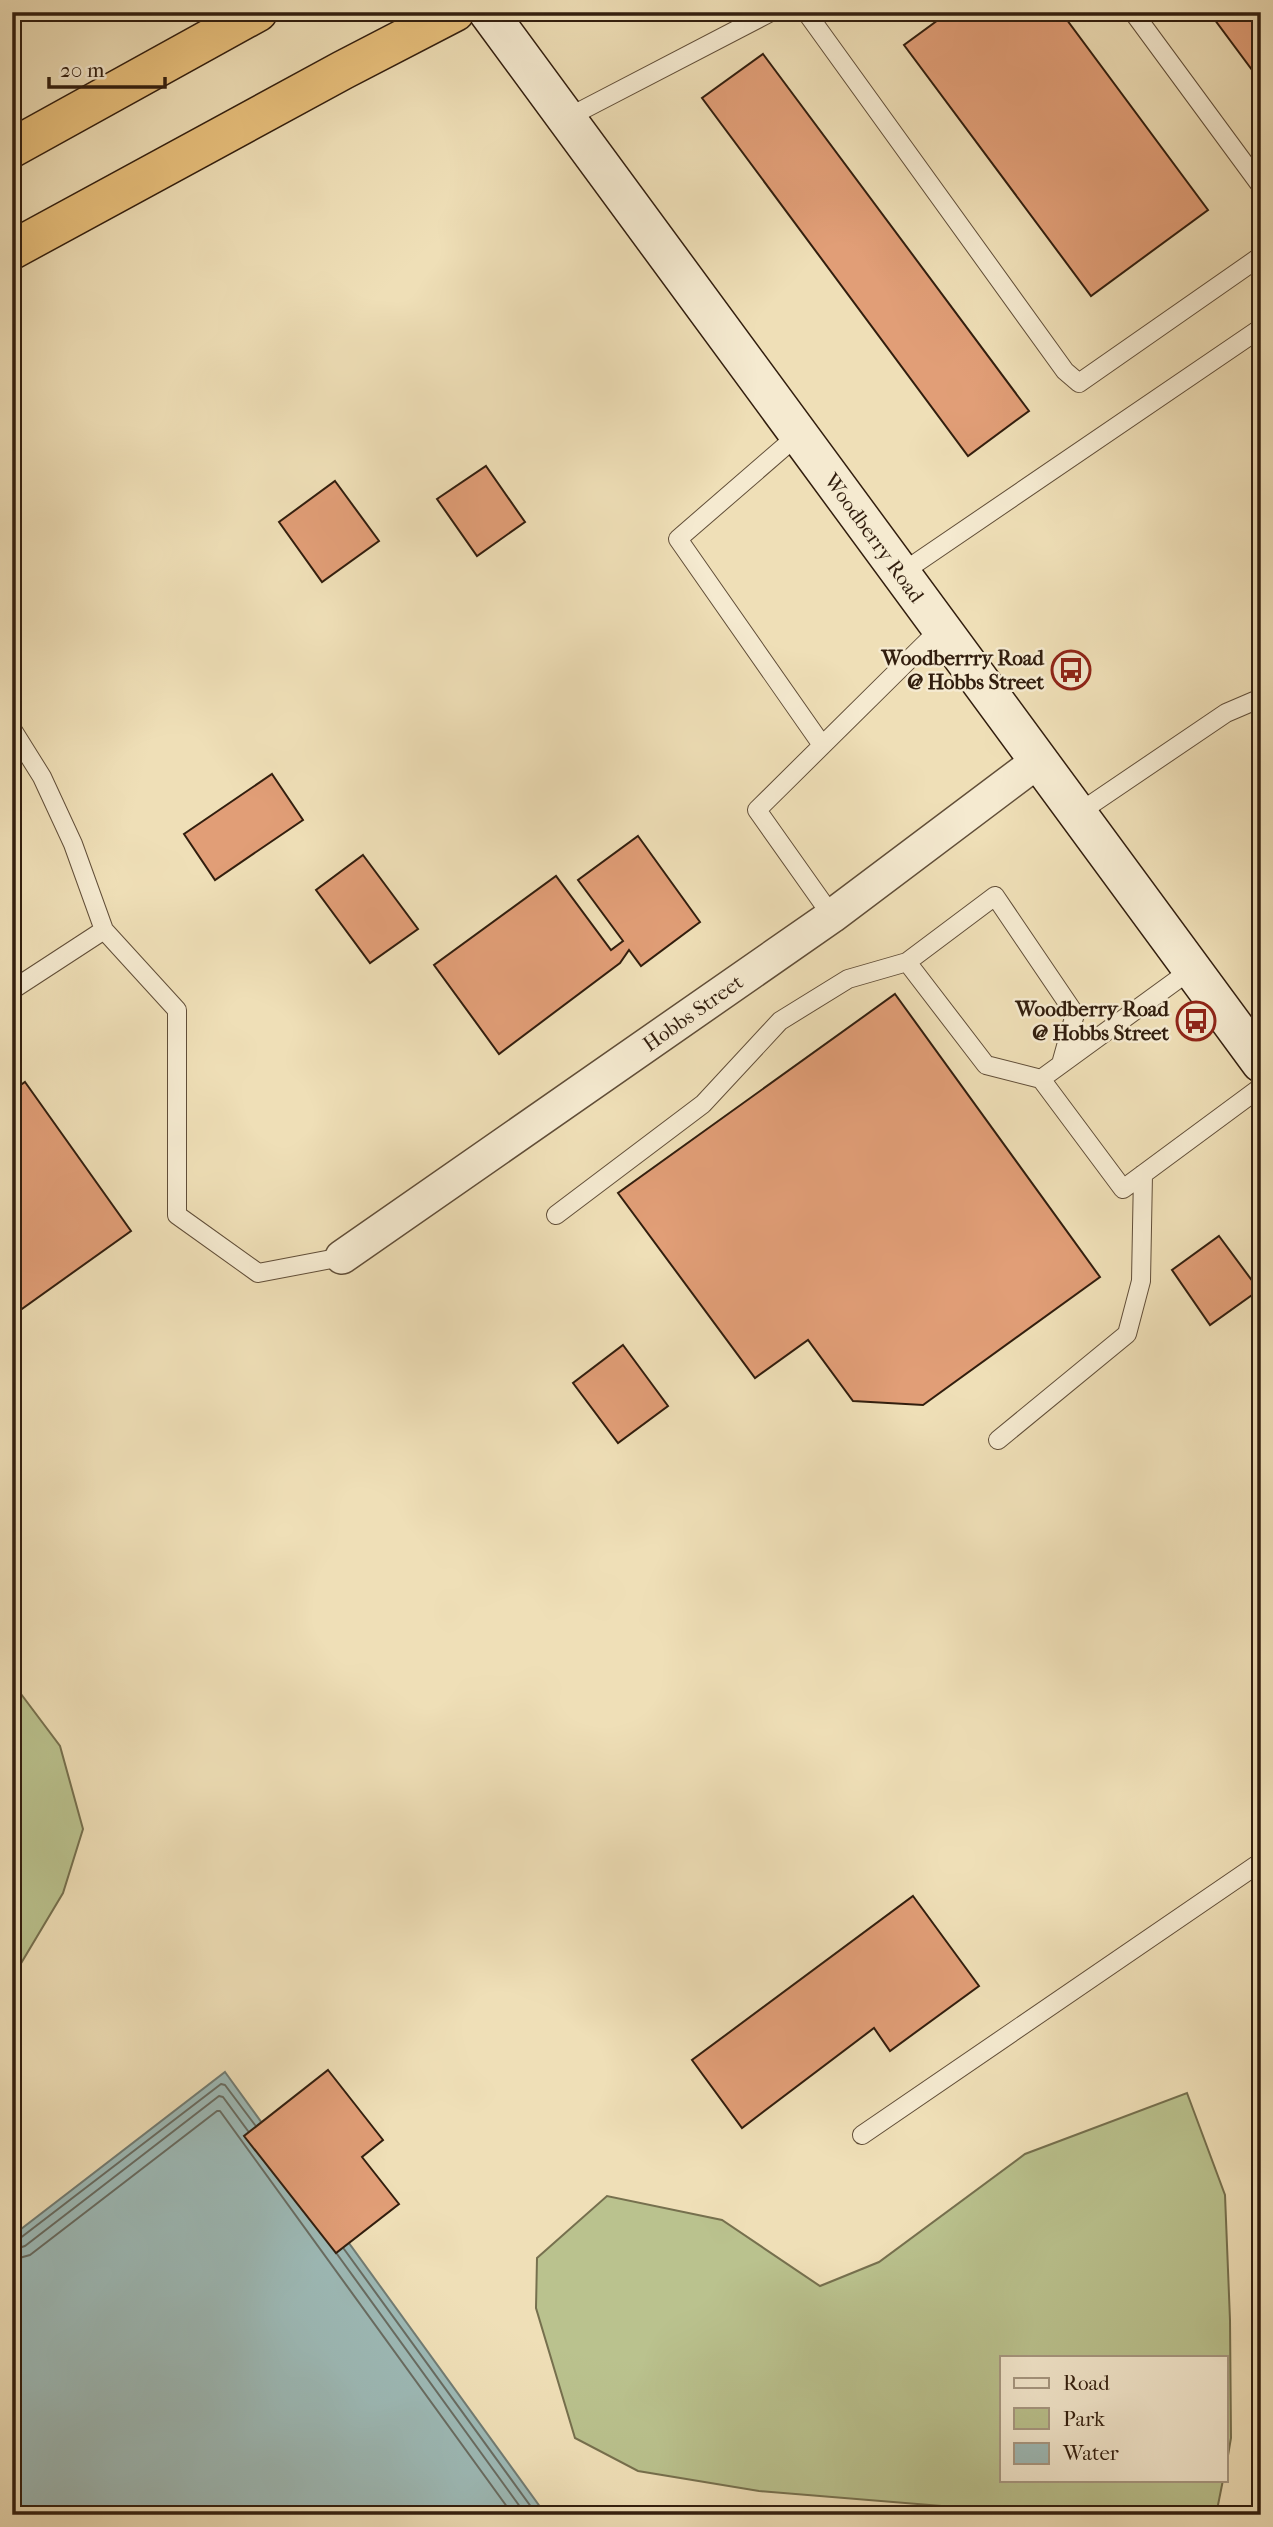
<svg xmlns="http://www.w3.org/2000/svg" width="1273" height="2527" font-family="'IM FELL French Canon',serif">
  <rect width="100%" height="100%" fill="#efdfb7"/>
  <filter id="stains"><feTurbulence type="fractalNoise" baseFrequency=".00286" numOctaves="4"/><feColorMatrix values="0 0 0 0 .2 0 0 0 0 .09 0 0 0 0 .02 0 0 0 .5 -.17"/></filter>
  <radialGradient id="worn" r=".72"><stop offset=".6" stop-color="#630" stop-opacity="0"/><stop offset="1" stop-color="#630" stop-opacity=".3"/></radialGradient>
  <!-- green -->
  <path fill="#bac28e" stroke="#76704e" stroke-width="2" d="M12,1682l48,64 23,83 -20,64 -43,72 -8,6z
    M1187,2093l38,102 5,125 1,118 -5,29v-110h-224v123h221l-7,35h-166l-291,-24 -121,-20 -63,-33 -39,-130 1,-50 70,-62 115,24 98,66 59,-24 146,-108z"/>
  <!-- water -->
  <path fill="#9dbab7" stroke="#727c73" stroke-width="2" d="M225,2072l321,443h-534v-279z"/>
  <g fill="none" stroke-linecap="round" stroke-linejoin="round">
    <!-- shore -->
    <path stroke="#686c62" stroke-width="2" d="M12,2241l7,-2 202,-155 4,1 30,40
      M344,2249l193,266
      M12,2250l13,-4 194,-150 4,1 25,34
      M337,2254l189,261
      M12,2260l18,-5 187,-144h3l293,404"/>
  </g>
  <!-- building -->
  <path fill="#e19e77" stroke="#321e0e" stroke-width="2" d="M949,12h112l147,198 -117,86 -187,-251z
    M1209,12h52v70z
    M763,54l266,357 -61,45 -266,-358z
    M486,466l39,56 -48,34 -40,-57z
    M335,481l44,60 -57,41 -43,-60z
    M272,774l31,46 -88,60 -31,-46z
    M638,836l62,86 -59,44 -12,-16 -9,13 -121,91 -65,-89 122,-89 55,74 12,-9 -45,-61z
    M363,855l55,74 -48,34 -54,-73z
    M895,994l205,283 -177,128 -70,-4 -45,-61 -53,38 -137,-185z
    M25,1082l106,149 -119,85v-225z
    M1219,1236l40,54 -49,35 -38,-55z
    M623,1345l45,61 -50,37 -45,-60z
    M913,1896l66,90 -89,65 -16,-23 -132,100 -50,-68z
    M328,2070l55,70 -21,17 37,47 -63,49 -92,-117z"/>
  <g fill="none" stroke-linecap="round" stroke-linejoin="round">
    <defs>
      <path id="lane" d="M806,12l259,359 14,12 182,-127
        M1133,12l128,174
        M565,119l206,-107
        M798,435l-120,104 144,206
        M900,574l361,-246
        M12,729l30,48 31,67 31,86
        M1077,814l149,-101 28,-12 7,8
        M832,916l-75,-106 183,-181
        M1192,969l-151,110 82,110 138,-102
        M12,990l92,-60 73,80v205l81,58 84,-16
        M1041,1079l-55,-14 -79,-103 88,-66 80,118 -14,50
        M556,1215l147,-111 77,-83 68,-42 59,-17
        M998,1440l129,-106 14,-53 2,-107
        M862,2135l399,-273"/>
      <path id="street" d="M342,1257l490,-341 206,-155"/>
      <path id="secondary" d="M488,12l773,1051"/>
      <path id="highway" d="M12,148l246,-136
        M12,250l331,-180 112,-58"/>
    </defs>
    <!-- lane casing -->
    <use href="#lane" stroke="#614e38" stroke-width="20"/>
    <!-- street casing -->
    <use href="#street" stroke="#614e38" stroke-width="36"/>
    <!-- secondary casing -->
    <use href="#secondary" stroke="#321e0e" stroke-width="41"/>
    <!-- highway casing -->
    <use href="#highway" stroke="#321e0e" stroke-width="41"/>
    <!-- lane -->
    <use href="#lane" stroke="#f5ead0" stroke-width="18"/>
    <!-- street -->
    <use href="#street" stroke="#f5ead0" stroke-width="33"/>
    <!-- secondary -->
    <use href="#secondary" stroke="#f5ead0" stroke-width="38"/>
    <!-- highway -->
    <use href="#highway" stroke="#e8c07c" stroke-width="38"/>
  </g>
  <!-- icons -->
  <defs>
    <symbol id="bus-ring" viewBox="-11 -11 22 22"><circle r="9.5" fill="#f5ead0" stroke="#8f2418" stroke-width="1.5"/><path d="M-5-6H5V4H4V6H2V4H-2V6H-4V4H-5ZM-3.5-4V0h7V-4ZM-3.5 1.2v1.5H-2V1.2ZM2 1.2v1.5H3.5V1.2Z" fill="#8f2418"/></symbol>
  </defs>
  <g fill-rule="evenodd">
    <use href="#bus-ring" x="1049" y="648" width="44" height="44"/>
    <use href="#bus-ring" x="1174" y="999" width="44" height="44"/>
  </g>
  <g text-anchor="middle" stroke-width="5" stroke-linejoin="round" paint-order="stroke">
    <!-- street labels -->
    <g font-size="21" fill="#321e0e" stroke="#f5ead0">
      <text transform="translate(874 538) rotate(54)" y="7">Woodberry Road</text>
      <text transform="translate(693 1013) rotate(-35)" y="7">Hobbs Street</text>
    </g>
    <!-- poi labels -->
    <g font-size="21" font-weight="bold" fill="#321e0e" stroke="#f5ead0" text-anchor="end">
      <text x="1044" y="665">Woodberrry Road<tspan x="1044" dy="24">@ Hobbs Street</tspan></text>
      <text x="1169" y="1016">Woodberry Road<tspan x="1169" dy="24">@ Hobbs Street</tspan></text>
    </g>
  </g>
  <!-- margin -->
  <rect width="1273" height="2527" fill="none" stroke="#efdfb7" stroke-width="42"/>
  <rect x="14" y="14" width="1245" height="2499" fill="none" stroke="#321e0e" stroke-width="3.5"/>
  <rect x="21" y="21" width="1231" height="2485" fill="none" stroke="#321e0e" stroke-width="2"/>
  <!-- legend -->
  <rect x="1000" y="2356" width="228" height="126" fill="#f5ead0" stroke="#a79882" stroke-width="2"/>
  <rect x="1014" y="2378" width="35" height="10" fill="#f5ead0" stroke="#a79882" stroke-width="2"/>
  <text x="1063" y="2390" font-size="21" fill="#321e0e">Road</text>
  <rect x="1014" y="2408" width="35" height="21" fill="#bac28e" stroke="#a79882" stroke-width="2"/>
  <text x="1063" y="2426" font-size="21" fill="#321e0e">Park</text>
  <rect x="1014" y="2443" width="35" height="21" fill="#9dbab7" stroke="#a79882" stroke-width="2"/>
  <text x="1063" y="2460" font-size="21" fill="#321e0e">Water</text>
  <!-- scale -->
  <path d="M49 77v10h116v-10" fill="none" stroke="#321e0e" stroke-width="3.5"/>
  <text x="60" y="77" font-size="21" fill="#321e0e" stroke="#f5ead0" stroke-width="5" paint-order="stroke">20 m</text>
  <rect width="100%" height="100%" filter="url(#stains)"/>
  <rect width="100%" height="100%" fill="url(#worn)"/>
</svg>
